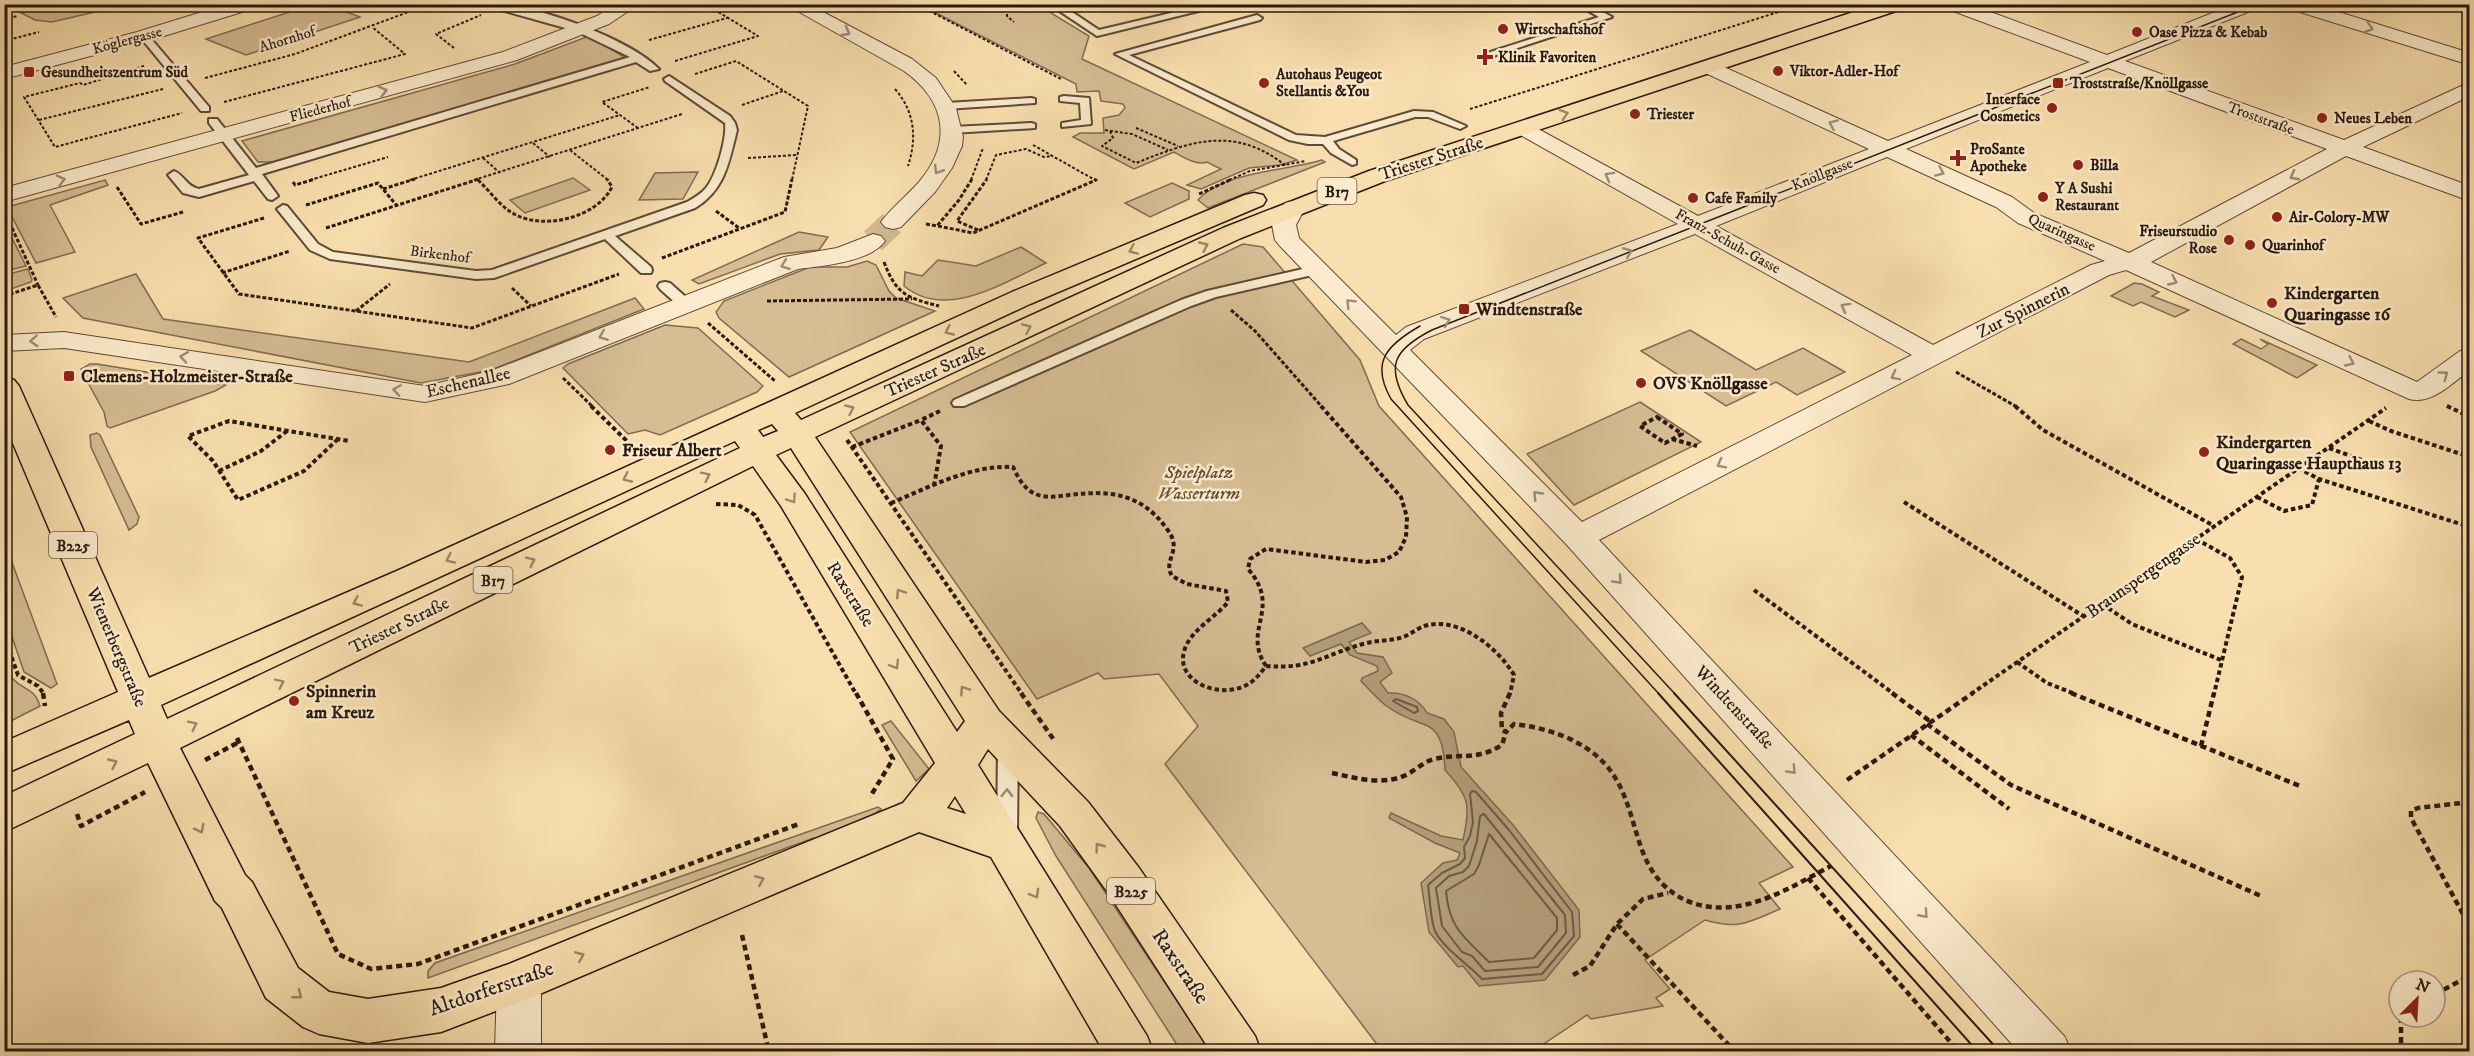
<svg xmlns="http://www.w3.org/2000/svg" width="2474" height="1056" font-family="'IM FELL DW Pica',serif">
  <rect width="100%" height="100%" fill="#f9dfaf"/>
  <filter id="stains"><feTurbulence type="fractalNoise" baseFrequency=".00333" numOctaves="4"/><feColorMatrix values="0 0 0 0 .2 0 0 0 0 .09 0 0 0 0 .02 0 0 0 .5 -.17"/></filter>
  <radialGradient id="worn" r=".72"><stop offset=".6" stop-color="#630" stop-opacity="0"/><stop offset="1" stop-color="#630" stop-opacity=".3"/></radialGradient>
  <!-- green -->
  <path fill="#d6bd94" stroke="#806b52" stroke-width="1.5" d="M6,5h119l-73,17 -17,-2z
    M311,5h17l32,12 -114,38 -40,-16z
    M920,5h118l51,31 -7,23 215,101 -17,5 -31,3 -48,21 -14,-4 34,-16 -14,-7c-10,4 -24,-5 -33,-10l-40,17 -61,-32 7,-4h24l-1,-15 16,-3 6,-7 -2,-4 -22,-3 -2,-10 -22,1 -1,-8z
    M589,36l37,22 -351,104h-17l-16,-21 273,-77z
    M1322,160l3,2 -117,46 -10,-8c26,-29 88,-29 124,-40z
    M698,172l-15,27 -44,1 16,-27z
    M573,178l17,12 -65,23 -15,-13z
    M105,180l3,5 -58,20 25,47 -39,11 -29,-56z
    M1172,183l17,8v8l-39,18 -25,-14z
    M799,232l29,5 -9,13 -39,4 -81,30 -7,-4z
    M11,236l15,30 -21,5v-33z
    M1243,244l20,3 97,113 19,46 414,461 -34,16 21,26c-31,13 -41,21 -75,11l-60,40 25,29 -14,9 7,8 -72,13 -4,-4 -54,36h-151l-217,-287 33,-38 -39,-52 -55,5 -6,-6 -61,26 -187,-267z
    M1021,247l25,16c-42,19 -99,58 -142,23l1,-14 17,4 16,-16 38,6z
    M867,261l9,4 13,26 7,7 39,13 -146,66 -70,-59 -3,-6 8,-11 86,-34h37z
    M28,269l4,11 -1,2 -26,9v-16z
    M136,274l27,45 306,43 166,-64 9,11 -153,61 -70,13 -338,-65 -20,-20z
    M2134,283l8,1 17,8 -7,4 37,14 -14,7 -34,-15 -8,4 -22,-10z
    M665,325l33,3 65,58 -6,6 -97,43 -15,-5 -17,4 -65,-66 5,-4z
    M1690,330l66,40 47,-22 42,24 -48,23 -21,-13 -50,24 -85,-55z
    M2241,339l20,10 7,-5 -8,-5 57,26 -20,13 -64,-34z
    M90,364h7l129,21 -11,6 -105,37 -3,-2 -3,-14 -22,-40 -1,-3z
    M1640,402l61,40 -127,63 -47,-51z
    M97,433l3,2 39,82 -2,7 -8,6 -38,-83 -1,-12z
    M4,541l53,143 -6,4 -27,-16 -19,-56z
    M5,660c2,6 3,14 8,19 11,12 21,8 27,27l-35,18z
    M891,721l38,48 -13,12 -34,-56z
    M878,807l3,2 -18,13 -45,22 -4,-6 -386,140v-7l7,-8z
    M1038,812l6,2 45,54 121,183h-29l-125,-195 -20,-38z"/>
  <!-- water -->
  <path fill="#b39c79" stroke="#7c684f" stroke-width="1.5" d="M1362,623l9,10 -22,9 8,11 26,4 9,16 -12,9 8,11c16,-1 31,6 39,20l17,6 10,13 7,35 53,59 65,84 1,27 -35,43 -66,6 -16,-20 -5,1 -29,-35 -8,-49 22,-20 14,-3 3,-7 -25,-10 -46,-25 2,-5 50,23 22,4c8,-35 6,-44 -18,-70 -2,-57 -23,-38 -57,-63 -10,-7 -19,-18 -27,-26l1,-3 16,-7 -1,-5 -27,-11 -9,-11 -31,12 -7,-8z"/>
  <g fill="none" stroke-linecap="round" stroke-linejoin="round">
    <!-- shore -->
    <path stroke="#6e5a44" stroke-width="2" d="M1396,699l21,8 1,4 -4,2 -21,-12z
      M1472,791l4,1 33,38 63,82 2,24 -32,38 -60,5c-12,-13 -44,-35 -48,-51 -4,-14 -4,-29 -6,-43l14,-12 18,-9 5,-6 -1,-11 6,-11 3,-14 -3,-28z
      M1484,814l81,101 1,18 -28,34 -53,4 -13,-15 -10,-4 -20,-26 -6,-38 13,-12 14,-4 6,-6 8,-25 3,-25z
      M1489,834l68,84v12l-23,28 -45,4c-25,-25 -40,-34 -43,-71l28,-17 5,-9z"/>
    <!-- street-tunnel -->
    <path stroke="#d0b78f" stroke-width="26" stroke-dasharray="26 13" stroke-linecap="butt" d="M873,241l20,-19"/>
    <defs>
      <path id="lane" d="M493,4c42,0 137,35 166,65l-9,2 -14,-9 -374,112 16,22 -6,4 -4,-1 -14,-18 -55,16 -16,-4 -15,-18 6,-4c10,4 13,16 25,18l50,-14 -40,-52v-4h8l39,49 374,-111 -54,-26 -82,-23z
        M1049,4h11l39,26 110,-26h18l-130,32z
        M1576,4h12l24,13 -125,41 -9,-2 121,-39z
        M1257,15l5,3 -2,2 -131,35 167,80 29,2 89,-26 19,1 33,14 -6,3 -32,-12h-13l-82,24 6,8 17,11v4l-4,1 -21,-12 -8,-9h-15l-19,-4 -174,-86z
        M141,34h6l62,73v4h-8l-60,-73z
        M669,76l61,40 5,7 2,7c-8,32 -12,60 -42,78l-80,28 36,31 1,3 -1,3h-10l-36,-34 -111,39 -18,1 -146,-20 -20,-9 -33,-41 6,-4 4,1 31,38 15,8 143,19 16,-1 195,-68c7,-4 14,-8 19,-14 10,-12 21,-49 19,-65l-60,-42 -1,-2z
        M1064,96l25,2 2,26 -29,3v-4l19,-3 -1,-17 -20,-2v-4z
        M1031,98l4,1v4l-89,6 -5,-3 5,-3z
        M1031,123l4,1v4l-83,5 -6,-3 6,-3z
        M1316,266l5,1 1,3 -1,3 -105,24 -25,9 -227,100h-10l-2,-3 2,-3 227,-100 26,-9z
        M665,282l5,1 19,17 2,3 -2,3h-10l-19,-17 -2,-3 2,-3z
        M1008,741l7,3 3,5 -1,85 -3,6 -7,3 -7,-3 -3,-6 1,-85 3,-5z"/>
      <path id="street" d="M228,4h30l-3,4 -104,32 -147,39v-12l133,-35z
        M616,4h23l-30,20 -92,36 -513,142v-14l499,-136 94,-36z
        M785,4h23l104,55 24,19 20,30 7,29 -1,9 -10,22 -17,24 -34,35 -8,2 -8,-2 -4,-5c11,-15 26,-26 38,-40 34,-40 27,-81 -15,-111z
        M1942,4h27l138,51 128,-51h26l-3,4 -133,53 219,79 126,-58v14l-107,51 107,39v15l-124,-45 -195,106 266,120 43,-31 10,-2v21c-18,13 -38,35 -61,29l-283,-129 -17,5 -510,265 466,497 6,15h-52l-452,-507 -288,-300 -4,-5 -3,-15 13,-22 8,-2 8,2 4,5 -9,17 3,13 97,97 10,-8 272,-103 -163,-92 -4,-4 4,-4 7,-2 7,2 169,92 171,-67 -168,-78 -3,-4 3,-4h14l173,78 202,-79 -145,-54zM2108,68l219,81 -198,104 -95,-40 -22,-16 -106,-48zM1887,157l109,50 22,16 87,38 -14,4 -158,80 -217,-119zM1695,234l217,121 -330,167 -172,-172 14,-11z
        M2284,4h29l157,49v12l-183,-57z
        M873,234l8,2 4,5c-14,21 -64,25 -87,28l-289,115 -84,18 -361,-54 -60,3v-16l60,-3 361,54 66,-15 293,-114 53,-9z
        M519,961l15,6 7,14v71h-46l2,-71 7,-14z"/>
      <path id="primary" d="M1878,4h29l-2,4 -520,173 -144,57 -426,199 184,274 89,91 51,66 116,168 6,16h-50l-102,-158 -49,-68 -72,-77 -10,16 169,271 6,16h-49l-113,-195 -72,-25 -384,164 -94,36 -73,11 -49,-9 -16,-7 -37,-29 -44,-90 -7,-7 -67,-138 -144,69v-36l131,-62 -6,-14 -125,54v-32l114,-50 -114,-270v-45l10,3 5,6 130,292 250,-108 613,-278 233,-97 9,-2 9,2 3,5 -3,5 -233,99 -235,109 6,7 422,-192 146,-57zM772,424l6,7 -15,6 -5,-7zM735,441l5,7 -573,271 -6,-14zM791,448l174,273 -8,11 -152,-238 -29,-39zM753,466l28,40 154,257 -32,40 -394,161 -68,24 -73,11 -39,-7 -31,-24 -46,-86 -7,-7 -65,-127zM955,796l11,18 -19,-6z"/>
    </defs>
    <!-- lane casing -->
    <use href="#lane" stroke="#5e4a38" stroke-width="4"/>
    <!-- street casing -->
    <use href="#street" stroke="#5e4a38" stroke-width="2"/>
    <!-- primary casing -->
    <use href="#primary" stroke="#2a1910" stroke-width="3"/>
    <!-- path-far3 -->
    <path stroke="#2a1910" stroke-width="2" stroke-dasharray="3 2" stroke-linecap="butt" d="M758,4l12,7
      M916,4l145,75
      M1007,4v12l7,6
      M861,12l15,-8
      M4,20l13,-4
      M649,40l78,-22
      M4,41l35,-9
      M454,48l-18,-14 45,-19
      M675,61l83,-25 -53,-32
      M144,66l-61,19 -3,-2 -56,14 31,50 127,-34
      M954,71l13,14
      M695,74l41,-13 72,45 -16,74
      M205,78l90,-24 135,-50
      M895,89c20,23 22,49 13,77
      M224,102l181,-48 -33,-27
      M742,105l41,-14
      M1470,109l334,-105
      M39,120l124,-31
      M638,128l-36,-26 48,-15
      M1136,128l42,18
      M1105,130l27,4 36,16
      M1110,131l3,7 -11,8 34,17c55,-22 99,-38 150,3
      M533,143l17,14
      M1033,145l62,35
      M570,150l38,30
      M483,158l17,15
      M748,158l49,-3
      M310,180l78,-23
      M410,180l210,-65
      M474,180l208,-66
      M971,180l12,-32
      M986,180l10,-25 30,-6 18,8 9,-1
      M1229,180l21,-9 56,-10"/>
    <!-- path-far2 -->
    <path stroke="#2a1910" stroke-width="3" stroke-dasharray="4 2" stroke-linecap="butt" d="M478,180c12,11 23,28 38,35 30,15 81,2 96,-28l-5,-8
      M293,182l2,3 20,-6
      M117,187l24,37 42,-12
      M383,189l32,-10
      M1199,194l33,-15
      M306,205l72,-22 19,23
      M716,211l23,17
      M7,217l31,68
      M264,218l-66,20 41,56 233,34 147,-54
      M926,224l11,2 22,-26 13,-21
      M938,226l35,7 123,-53 -2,-1
      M326,228l153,-49
      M978,230l-21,-9 30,-42
      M662,258l123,-46 7,-33
      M884,262c12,32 23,36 55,44
      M222,273l68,-22
      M512,288l19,18
      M4,296l34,-11 18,32
      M767,301l145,-2
      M1231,310l24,21 67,76
      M356,311l34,-27
      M708,323l67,58
      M1956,372l61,35
      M563,378l30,29
      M2447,406l3,1"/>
    <!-- path-far1 -->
    <path stroke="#2a1910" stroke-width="4" stroke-dasharray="4.5 3" stroke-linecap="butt" d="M591,406l42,41
      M2015,406l28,24 171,96
      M2447,406l23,11
      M1657,417l25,17 -17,9 -25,-17z
      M2369,421l22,10 79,26
      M338,439l-34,32 -66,29 -25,-39 -25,-25 41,-15 120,20
      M1672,439l25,7
      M847,440l175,254
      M852,447l69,-27
      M2329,448l41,15
      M2468,448l2,7
      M2298,468l21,11 151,48
      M219,471l42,-20 26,-20
      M934,486l7,-40 -20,-26 19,-9
      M2257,497l27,14 28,-6 7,-26
      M1904,502l179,114
      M891,503c39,-16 79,-38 122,-36 4,8 8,17 16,23 11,9 26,7 40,5 41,-5 72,-2 98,34 17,22 -5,30 5,47l15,8 39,7 2,11c-12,15 -34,26 -42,44 -15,33 29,52 56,41 11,-4 17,-12 24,-21 47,4 60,-13 101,-23 12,-3 25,-2 36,-6 9,-3 15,-10 25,-12 33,-7 70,23 86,50l-4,19
      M716,504l22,1 17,10 101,179
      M2196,539l34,19 12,19 -28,117
      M1754,590l140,104
      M2102,604l30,20 89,36
      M4,636l14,39 20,11 6,8
      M4,655l6,-2
      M2017,662l30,21 28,11
      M1266,666c-25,-37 17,-57 -18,-97l2,-10 16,-10 100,13 19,-2 14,-8 7,-15 1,-20 -6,-20 -80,-91
      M1971,694l415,-286"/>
    <!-- path -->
    <path stroke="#2a1910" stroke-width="4.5" stroke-dasharray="6 4" stroke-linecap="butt" d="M43,693l2,13
      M856,693l37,66 -23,38
      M1021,693l33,47
      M1510,693l-9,20 1,17 4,2 8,-8c35,4 74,17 96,46 18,24 22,53 32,80 17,47 58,66 106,54 29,-7 56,-24 83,-38
      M1892,693l39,29
      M2071,693l229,93
      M1927,724l84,61 250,111
      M1911,735l98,74
      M237,738l101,216 33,15 47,-5 381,-140
      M2201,746l13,-53
      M205,760l34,-18
      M1332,773c24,5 50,13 74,2 10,-5 17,-13 28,-16 26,-6 43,2 68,-14l4,-13
      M1847,780l126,-87
      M2470,802l-52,6 -7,3v7l59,109
      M77,814l4,12 64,-34
      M1808,878l151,174
      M1617,924l118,128
      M742,935l27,117
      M1573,975l17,-9 27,-42 26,-25 25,-6
      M2435,994l35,-18
      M2401,1017v35"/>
    <!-- lane -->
    <use href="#lane" fill="#fbeacb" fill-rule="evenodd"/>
    <!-- street -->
    <use href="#street" fill="#fbeacb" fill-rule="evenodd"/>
    <!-- primary -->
    <use href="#primary" fill="#f9dfaf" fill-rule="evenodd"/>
    <!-- tram-far1 -->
    <path stroke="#2a1910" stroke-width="1.5" d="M1420,326c-33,19 -50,36 -29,73l268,295
      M1675,694l-267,-289c-23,-39 -15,-55 24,-75l826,-326"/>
    <!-- tram -->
    <path stroke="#2a1910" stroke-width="2" d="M1658,693l320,359
      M1674,693l326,359"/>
  </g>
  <!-- one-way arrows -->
  <defs><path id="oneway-chevron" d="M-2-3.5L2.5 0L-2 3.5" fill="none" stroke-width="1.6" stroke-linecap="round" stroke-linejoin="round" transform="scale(1.5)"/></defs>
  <g stroke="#9d8c77">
    <use href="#oneway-chevron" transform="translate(2369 28) rotate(17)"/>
    <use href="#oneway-chevron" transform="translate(846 32) rotate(28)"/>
    <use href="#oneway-chevron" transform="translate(383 91) rotate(-15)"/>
    <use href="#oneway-chevron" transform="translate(1833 124) rotate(-156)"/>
    <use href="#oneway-chevron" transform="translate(938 170) rotate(122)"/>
    <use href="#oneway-chevron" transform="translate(1940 172) rotate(24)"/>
    <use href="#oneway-chevron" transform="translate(1609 176) rotate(-151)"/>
    <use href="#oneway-chevron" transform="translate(2294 176) rotate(152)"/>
    <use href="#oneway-chevron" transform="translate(61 180) rotate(-15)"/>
    <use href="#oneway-chevron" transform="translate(1628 252) rotate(-22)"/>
    <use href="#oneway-chevron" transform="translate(785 265) rotate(160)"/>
    <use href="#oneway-chevron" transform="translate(2173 281) rotate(25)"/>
    <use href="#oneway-chevron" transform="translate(1350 303) rotate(-135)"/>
    <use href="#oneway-chevron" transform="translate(1845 307) rotate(-151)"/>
    <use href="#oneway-chevron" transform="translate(1446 321) rotate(-20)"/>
    <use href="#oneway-chevron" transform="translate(603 336) rotate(158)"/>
    <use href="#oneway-chevron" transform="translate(34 341) rotate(177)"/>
    <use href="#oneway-chevron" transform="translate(184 357) rotate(-171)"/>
    <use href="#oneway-chevron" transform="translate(2350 362) rotate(25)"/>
    <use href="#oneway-chevron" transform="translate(2444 375) rotate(-36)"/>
    <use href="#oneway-chevron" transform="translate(1895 376) rotate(153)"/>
    <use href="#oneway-chevron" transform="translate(397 390) rotate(-171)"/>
    <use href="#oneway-chevron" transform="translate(1721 464) rotate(153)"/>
    <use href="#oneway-chevron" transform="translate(1537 495) rotate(-134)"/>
    <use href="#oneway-chevron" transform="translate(1618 580) rotate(47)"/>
    <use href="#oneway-chevron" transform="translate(1792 770) rotate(47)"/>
    <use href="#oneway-chevron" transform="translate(1007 793) rotate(-89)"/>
    <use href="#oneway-chevron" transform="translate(1924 914) rotate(48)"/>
  </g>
  <g stroke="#9c8667">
    <use href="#oneway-chevron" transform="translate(1564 114) rotate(-18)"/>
    <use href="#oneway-chevron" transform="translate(1204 246) rotate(-25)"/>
    <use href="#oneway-chevron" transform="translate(1133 250) rotate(157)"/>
    <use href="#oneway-chevron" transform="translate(1027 328) rotate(-24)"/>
    <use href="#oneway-chevron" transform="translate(949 331) rotate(155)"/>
    <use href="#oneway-chevron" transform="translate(850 409) rotate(-24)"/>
    <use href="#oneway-chevron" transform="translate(706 476) rotate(-26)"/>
    <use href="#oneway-chevron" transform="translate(627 478) rotate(155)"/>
    <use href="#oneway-chevron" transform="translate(792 499) rotate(56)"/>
    <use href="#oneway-chevron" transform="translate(450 559) rotate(155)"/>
    <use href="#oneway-chevron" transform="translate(531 561) rotate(-26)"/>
    <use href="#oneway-chevron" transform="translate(900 593) rotate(-123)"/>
    <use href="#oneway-chevron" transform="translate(357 602) rotate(156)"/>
    <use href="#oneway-chevron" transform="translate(895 665) rotate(58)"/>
    <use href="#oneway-chevron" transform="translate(280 683) rotate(-26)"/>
    <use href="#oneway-chevron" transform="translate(964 690) rotate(-124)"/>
    <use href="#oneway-chevron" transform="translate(193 725) rotate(-26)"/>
    <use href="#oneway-chevron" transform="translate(113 763) rotate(-25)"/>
    <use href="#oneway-chevron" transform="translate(200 829) rotate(63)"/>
    <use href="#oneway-chevron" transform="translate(1099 847) rotate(-127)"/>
    <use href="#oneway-chevron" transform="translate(760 880) rotate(-23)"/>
    <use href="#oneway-chevron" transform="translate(1035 894) rotate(60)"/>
    <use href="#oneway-chevron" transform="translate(580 956) rotate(-23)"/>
    <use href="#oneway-chevron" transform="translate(298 995) rotate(38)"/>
  </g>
  <!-- markers -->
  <g fill="#8f2418" stroke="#fbeacb" stroke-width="2">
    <circle cx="1503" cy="29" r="6"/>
    <circle cx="2137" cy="32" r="6"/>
    <path d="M1482 48h6v6h6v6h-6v6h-6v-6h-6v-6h6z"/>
    <circle cx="1778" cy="71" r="6"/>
    <rect x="23" y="66" width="12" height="12" rx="3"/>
    <circle cx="1264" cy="83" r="6"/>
    <rect x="2052" y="77" width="12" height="12" rx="3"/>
    <circle cx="2052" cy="108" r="6"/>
    <circle cx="1635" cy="114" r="6"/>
    <circle cx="2322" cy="118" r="6"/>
    <path d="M1955 149h6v6h6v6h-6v6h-6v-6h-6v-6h6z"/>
    <circle cx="2078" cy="165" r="6"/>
    <circle cx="2043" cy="197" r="6"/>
    <circle cx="1693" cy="198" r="6"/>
    <circle cx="2277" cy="217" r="6"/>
    <circle cx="2229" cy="240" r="6"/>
    <circle cx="2250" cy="245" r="6"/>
    <circle cx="2272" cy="303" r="6"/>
    <rect x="1458" y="303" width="12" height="12" rx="3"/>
    <rect x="63" y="370" width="12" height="12" rx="3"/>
    <circle cx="1641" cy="383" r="6"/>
    <circle cx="610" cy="450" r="6"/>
    <circle cx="2204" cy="452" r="6"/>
    <circle cx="294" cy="701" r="6"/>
  </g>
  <g text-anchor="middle" stroke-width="5" stroke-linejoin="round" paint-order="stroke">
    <!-- far-poi labels -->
    <g font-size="15" font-weight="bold" fill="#2a1910" stroke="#fbeacb" text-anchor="start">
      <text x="1515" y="34">Wirtschaftshof</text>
      <text x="2149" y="37">Oase Pizza &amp; Kebab</text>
      <text x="1498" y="62">Klinik Favoriten</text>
      <text x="1790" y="76">Viktor-Adler-Hof</text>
      <text x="41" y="77">Gesundheitszentrum Süd</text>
      <text x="1276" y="79">Autohaus Peugeot<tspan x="1276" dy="17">Stellantis &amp;You</tspan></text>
      <text x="2070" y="88">Troststraße/Knöllgasse</text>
      <text x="2040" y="104" text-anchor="end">Interface<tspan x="2040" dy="17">Cosmetics</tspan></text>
      <text x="1647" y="119">Triester</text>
      <text x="2334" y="123">Neues Leben</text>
      <text x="1970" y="154">ProSante<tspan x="1970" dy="17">Apotheke</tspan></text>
      <text x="2090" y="170">Billa</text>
      <text x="2055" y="193">Y A Sushi<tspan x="2055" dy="17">Restaurant</tspan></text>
      <text x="1705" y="203">Cafe Family</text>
      <text x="2289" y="222">Air-Colory-MW</text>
      <text x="2217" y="236" text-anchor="end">Friseurstudio<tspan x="2217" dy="17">Rose</tspan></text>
      <text x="2262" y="250">Quarinhof</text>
    </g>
    <!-- far-street labels -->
    <g font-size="15" fill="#2a1910" stroke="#fbeacb">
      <text transform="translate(287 39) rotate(-17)" y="5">Ahornhof</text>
      <text transform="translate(127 40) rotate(-15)" y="5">Köglergasse</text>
      <text transform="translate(320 109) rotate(-15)" y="5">Fliederhof</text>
      <text transform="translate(2261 118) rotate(20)" y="5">Troststraße</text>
      <text transform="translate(1822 174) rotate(-22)" y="5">Knöllgasse</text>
      <text transform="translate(2062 232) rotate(24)" y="5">Quaringasse</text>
      <text transform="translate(1728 241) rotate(29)" y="5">Franz-Schuh-Gasse</text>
      <text transform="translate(440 254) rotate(7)" y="5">Birkenhof</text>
    </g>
    <!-- shield labels -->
    <g fill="#fbeacb" stroke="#695848" stroke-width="1.5">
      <rect x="1317.5" y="178" width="39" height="26" rx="4.5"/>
      <rect x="49" y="532" width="48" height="26" rx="4.5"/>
      <rect x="473.5" y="567" width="39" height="26" rx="4.5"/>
      <rect x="1107" y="878" width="48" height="26" rx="4.5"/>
    </g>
    <g font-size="16" font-weight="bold" fill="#2a1910">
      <text x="1337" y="197">B17</text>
      <text x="73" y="551">B225</text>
      <text x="493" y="586">B17</text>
      <text x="1131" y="897">B225</text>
    </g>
    <!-- street labels -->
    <g font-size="18" fill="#2a1910" stroke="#fbeacb">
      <text transform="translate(1431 158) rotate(-18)" y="6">Triester Straße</text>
      <text transform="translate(2023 310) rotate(-27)" y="6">Zur Spinnerin</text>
      <text transform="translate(935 370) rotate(-24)" y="6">Triester Straße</text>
      <text transform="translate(468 382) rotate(-13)" y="6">Eschenallee</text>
      <text transform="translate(2143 575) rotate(-35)" y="6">Braunspergengasse</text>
      <text transform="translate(851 594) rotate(58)" y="6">Raxstraße</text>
      <text transform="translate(399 625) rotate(-26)" y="6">Triester Straße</text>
      <text transform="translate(117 647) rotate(67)" y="6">Wienerbergstraße</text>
      <text transform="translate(1735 707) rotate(47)" y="6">Windtenstraße</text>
    </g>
    <!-- poi labels -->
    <g font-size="18" font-weight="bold" fill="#2a1910" stroke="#fbeacb" text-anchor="start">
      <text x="2284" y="299">Kindergarten<tspan x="2284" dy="21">Quaringasse 16</tspan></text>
      <text x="1476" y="315">Windtenstraße</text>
      <text x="81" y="382">Clemens-Holzmeister-Straße</text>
      <text x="1653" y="389">OVS Knöllgasse</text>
      <text x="2216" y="448">Kindergarten<tspan x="2216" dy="21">Quaringasse Haupthaus 13</tspan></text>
      <text x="622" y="456">Friseur Albert</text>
      <text x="306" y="697">Spinnerin<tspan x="306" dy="21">am Kreuz</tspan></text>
    </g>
    <!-- park labels -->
    <g font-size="18" font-style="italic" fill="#5e4a38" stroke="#fbeacb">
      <text x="1199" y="478">Spielplatz<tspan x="1199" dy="21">Wasserturm</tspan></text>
    </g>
    <!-- near-street labels -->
    <g font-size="21" fill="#2a1910" stroke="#fbeacb">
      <text transform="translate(1181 966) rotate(56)" y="7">Raxstraße</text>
      <text transform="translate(491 988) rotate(-19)" y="7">Altdorferstraße</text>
    </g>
  </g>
  <!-- margin -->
  <rect width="2474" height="1056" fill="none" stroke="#f9dfaf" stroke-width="24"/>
  <rect x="6" y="6" width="2462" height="1044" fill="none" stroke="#2a1910" stroke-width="3"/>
  <rect x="12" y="12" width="2450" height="1032" fill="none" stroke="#2a1910" stroke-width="1.5"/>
  <!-- north arrow -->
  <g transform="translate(2417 999) rotate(24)"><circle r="28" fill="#fbeacb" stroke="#a79680" stroke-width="1.5"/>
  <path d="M0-4.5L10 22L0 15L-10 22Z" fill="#8f2418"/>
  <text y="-9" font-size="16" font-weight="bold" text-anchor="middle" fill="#2a1910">N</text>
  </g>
  <rect width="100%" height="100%" filter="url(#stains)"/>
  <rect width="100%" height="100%" fill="url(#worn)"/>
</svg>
